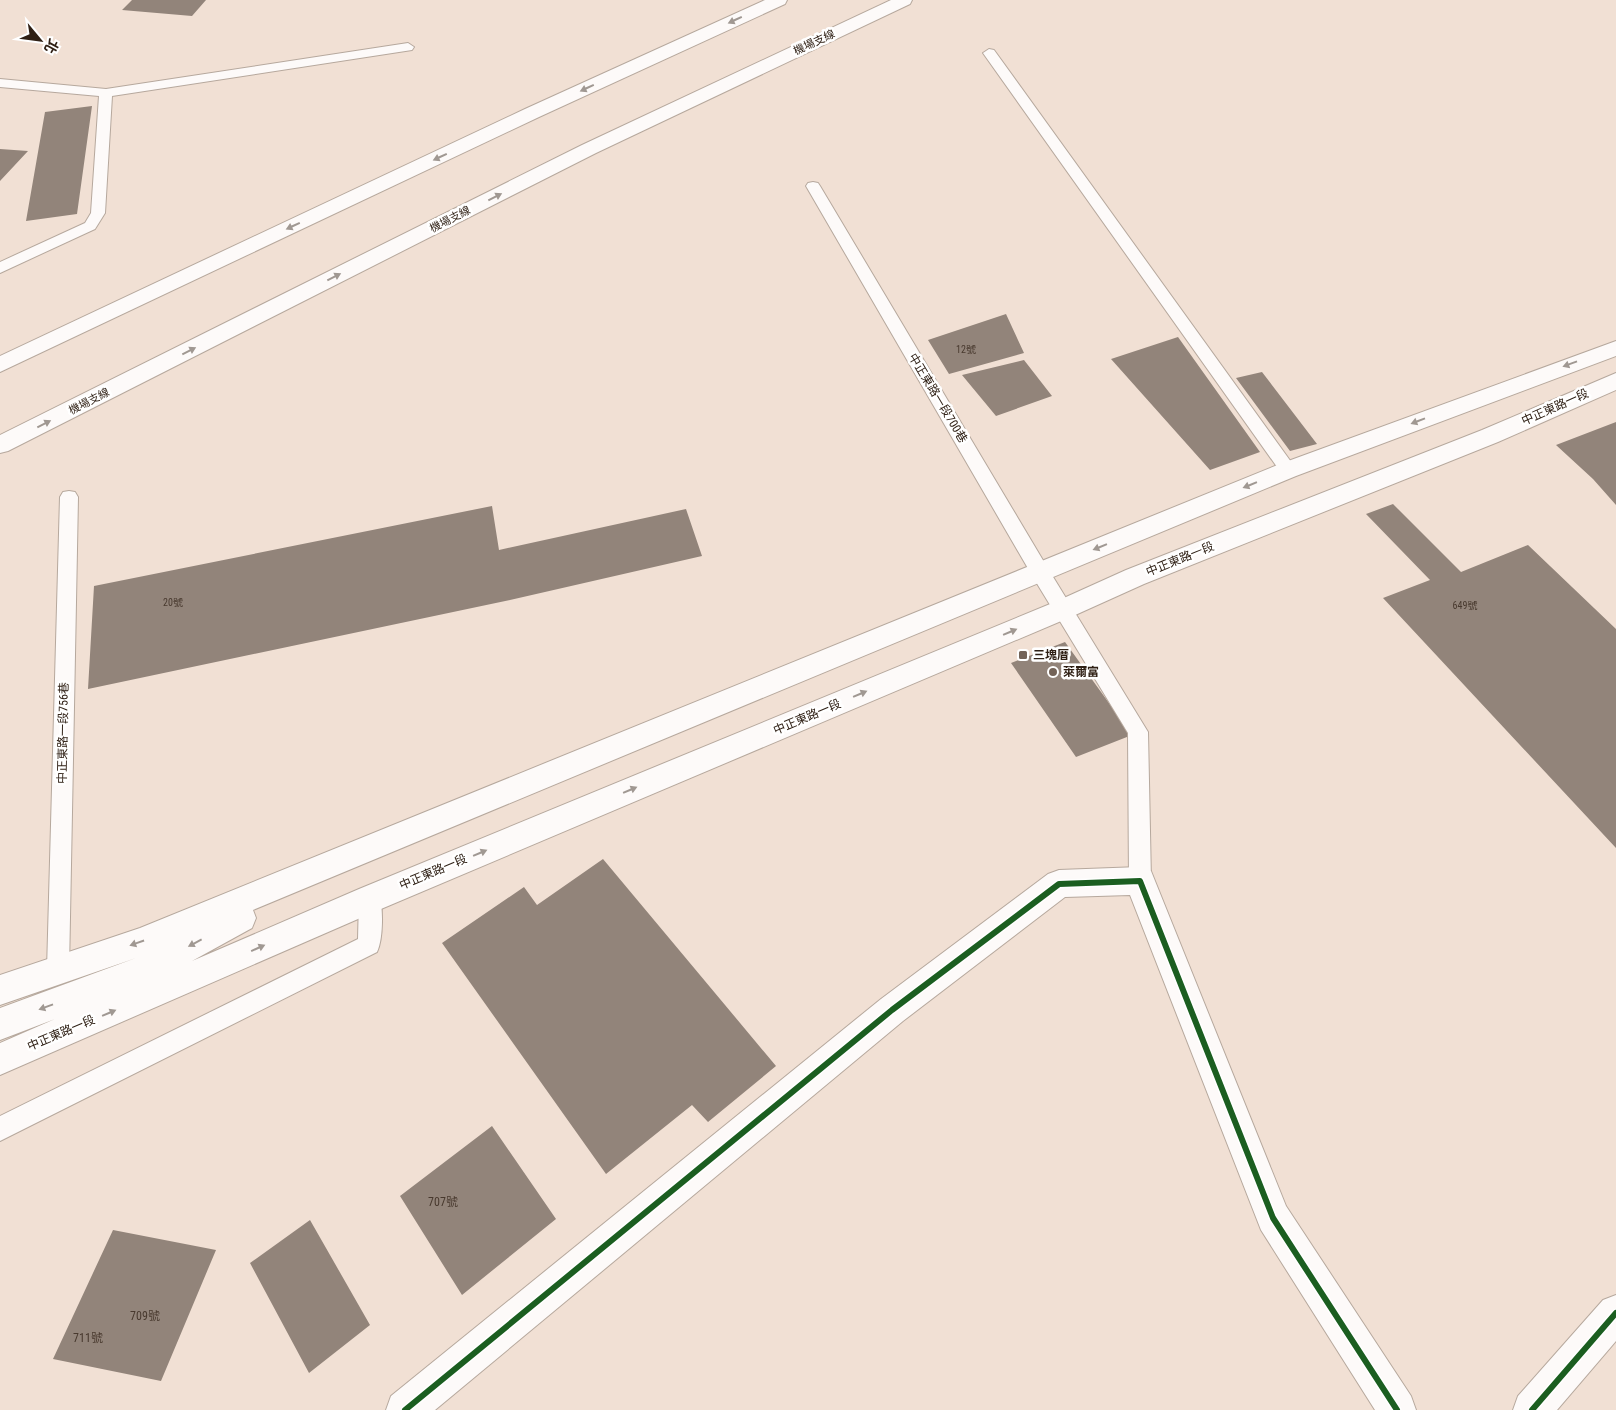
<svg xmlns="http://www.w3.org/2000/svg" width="1616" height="1410" font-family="'Roboto Condensed','Noto Sans TC',sans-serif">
  <rect width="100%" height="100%" fill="#f1e0d4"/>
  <!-- building -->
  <path fill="#92847a" d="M132,0h74l-14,16 -70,-6z
    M92,106l-15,108 -51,7 19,-109z
    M0,149l28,2 -28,30z
    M1006,314l18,39 -75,21 -21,-34z
    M1178,337l82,115 -50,18 -99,-111z
    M1024,360l28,36 -56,20 -34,-41z
    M1262,372l55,72 -27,7 -54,-73z
    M1616,422v83l-23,-26 -37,-34z
    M1393,504l68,68 67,-27 88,84v219l-233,-250 47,-18 -64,-66z
    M492,506l7,44 187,-41 16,47 -192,44 -422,89 6,-103z
    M1065,642l67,93 -56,22 -65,-94z
    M603,859l173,207 -68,56 -16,-17 -86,69 -164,-231 82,-56 13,18z
    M492,1126l64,93 -94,76 -62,-99z
    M310,1220l60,105 -61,48 -59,-110z
    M113,1230l103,20 -55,131 -108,-22z"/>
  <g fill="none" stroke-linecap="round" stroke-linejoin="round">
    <defs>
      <path id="service" d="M408,43l6,4 -2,3 -300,46 -7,117 -10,16 -95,44v-11l85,-39 6,-10 8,-117 -99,-9v-8l106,10z
        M989,49l5,1 300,416 3,4 -3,4 -6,2 -6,-2 -299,-421z
        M813,182l5,1 2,3 227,381 101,165 3,149 -3,7 -8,3 -8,-3 -3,-7 -1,-148 -95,-156 -227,-391 2,-3z
        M69,491l6,1 3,5 -9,473 -3,8 -8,3 -8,-3 -3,-8 13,-473 3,-5z
        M370,889l8,3c6,13 5,48 -1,60l-377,189v-25l358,-177 1,-40 3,-7z"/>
      <path id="minor" d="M1140,867l11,4 4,10 131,325 125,190 5,14h-41l-114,-180 -131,-335 -65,2 -162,124 -468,389h-49l5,-14 490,-397 167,-125 11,-4z
        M1616,1295v46l-59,69h-44l5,-14 85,-96z"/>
      <path id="secondary" d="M1616,341v15l-320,120 -1043,434 3,8 -4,10 -60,33 167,-72 696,-287 71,-32 356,-140 134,-57v17l-118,52 -354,142 -71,32 -692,293 -381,166v-32l55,-24 -55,21v-32l136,-50 -136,47v-30l140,-47 1140,-464z"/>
      <path id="motorway" d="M765,0h22l-2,4 -246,113 -539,255v-16l525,-247z
        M891,0h21l-2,4 -314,149 -588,298 -8,2v-18l582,-290z"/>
    </defs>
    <!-- service casing -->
    <use href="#service" stroke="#b6a89d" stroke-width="2"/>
    <!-- minor casing -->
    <use href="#minor" stroke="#b6a89d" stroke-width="2"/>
    <!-- secondary casing -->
    <use href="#secondary" stroke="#b6a89d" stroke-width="2"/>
    <!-- motorway casing -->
    <use href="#motorway" stroke="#b6a89d" stroke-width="2"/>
    <!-- service -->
    <use href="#service" fill="#fdfaf9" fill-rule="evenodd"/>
    <!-- minor -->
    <use href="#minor" fill="#fdfaf9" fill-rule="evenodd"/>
    <!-- secondary -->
    <use href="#secondary" fill="#fdfaf9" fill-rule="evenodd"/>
    <!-- motorway -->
    <use href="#motorway" fill="#fdfaf9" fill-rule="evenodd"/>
    <defs>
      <path id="cycleway" d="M405,1410l487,-400 167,-126 81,-3 133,337 124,192
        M1532,1410l84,-97"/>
    </defs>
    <!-- cycleway casing -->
    <use href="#cycleway" stroke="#fff" stroke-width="9"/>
    <!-- cycleway -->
    <use href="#cycleway" stroke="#1b5e20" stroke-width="6"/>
  </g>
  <!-- one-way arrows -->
  <defs><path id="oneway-solid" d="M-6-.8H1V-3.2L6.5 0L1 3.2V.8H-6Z" transform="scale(1.25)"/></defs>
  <g fill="#a09892">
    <use href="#oneway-solid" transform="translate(735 20) rotate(155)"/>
    <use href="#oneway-solid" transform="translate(587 88) rotate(155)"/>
    <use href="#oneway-solid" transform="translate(440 157) rotate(155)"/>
    <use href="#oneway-solid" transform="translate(495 197) rotate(-27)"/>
    <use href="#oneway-solid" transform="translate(293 226) rotate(155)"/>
    <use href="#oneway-solid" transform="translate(334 277) rotate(-27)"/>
    <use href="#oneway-solid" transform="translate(189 351) rotate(-27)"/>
    <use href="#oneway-solid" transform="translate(1570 364) rotate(160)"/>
    <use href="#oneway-solid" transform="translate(1418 421) rotate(159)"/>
    <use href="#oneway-solid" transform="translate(44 424) rotate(-27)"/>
    <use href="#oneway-solid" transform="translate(1250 485) rotate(158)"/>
    <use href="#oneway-solid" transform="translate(1100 547) rotate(158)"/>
    <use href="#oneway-solid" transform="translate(1010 632) rotate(-23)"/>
    <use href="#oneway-solid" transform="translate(860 694) rotate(-23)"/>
    <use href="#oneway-solid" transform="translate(630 790) rotate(-23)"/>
    <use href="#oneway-solid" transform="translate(480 853) rotate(-23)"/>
    <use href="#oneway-solid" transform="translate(137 943) rotate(161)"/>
    <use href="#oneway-solid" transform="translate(195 943) rotate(152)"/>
    <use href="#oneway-solid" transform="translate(258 948) rotate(-24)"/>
    <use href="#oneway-solid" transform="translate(46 1007) rotate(160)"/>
    <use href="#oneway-solid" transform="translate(109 1013) rotate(-23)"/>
  </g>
  <!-- markers -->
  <g fill="#736358" stroke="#fff" stroke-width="2">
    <rect x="1018" y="650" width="10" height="10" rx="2.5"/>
    <circle cx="1053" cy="672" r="5"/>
  </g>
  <g text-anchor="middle" stroke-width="5" stroke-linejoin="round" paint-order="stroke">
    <!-- number labels -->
    <g font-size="10" fill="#48392e">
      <text x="966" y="353">12號</text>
      <text x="173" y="606">20號</text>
      <text x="1465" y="609">649號</text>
    </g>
    <!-- far-street labels -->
    <g font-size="11" fill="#2f2015" stroke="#fff">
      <text transform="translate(814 42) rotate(-25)" y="4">機場支線</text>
      <text transform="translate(450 219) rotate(-27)" y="4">機場支線</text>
      <text transform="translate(89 401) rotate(-27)" y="4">機場支線</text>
    </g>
    <!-- street labels -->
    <g font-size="12" fill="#2f2015" stroke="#fff">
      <text transform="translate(938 398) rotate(59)" y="4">中正東路一段700巷</text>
      <text transform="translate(1555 407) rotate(-24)" y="4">中正東路一段</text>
      <text transform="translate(1180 559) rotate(-22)" y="4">中正東路一段</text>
      <text transform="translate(807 717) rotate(-23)" y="4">中正東路一段</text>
      <text transform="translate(63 733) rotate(-89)" y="4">中正東路一段756巷</text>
      <text transform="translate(433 872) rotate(-23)" y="4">中正東路一段</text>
      <text transform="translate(61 1033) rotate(-23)" y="4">中正東路一段</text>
    </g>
    <!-- poi labels -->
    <g font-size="12" font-weight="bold" fill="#2f2015" stroke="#fff" text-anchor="start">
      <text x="1033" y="659">三塊厝</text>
      <text x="1063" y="676">萊爾富</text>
    </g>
    <!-- near-number labels -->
    <g font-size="12" fill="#48392e">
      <text x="443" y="1206">707號</text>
      <text x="145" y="1320">709號</text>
      <text x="88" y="1342">711號</text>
    </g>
  </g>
  <!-- north arrow -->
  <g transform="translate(40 40) rotate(119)" stroke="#ffffff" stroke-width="4" paint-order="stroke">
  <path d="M0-4L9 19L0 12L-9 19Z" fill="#2f2015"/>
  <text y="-8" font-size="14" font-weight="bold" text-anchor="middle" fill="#2f2015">北</text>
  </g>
</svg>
